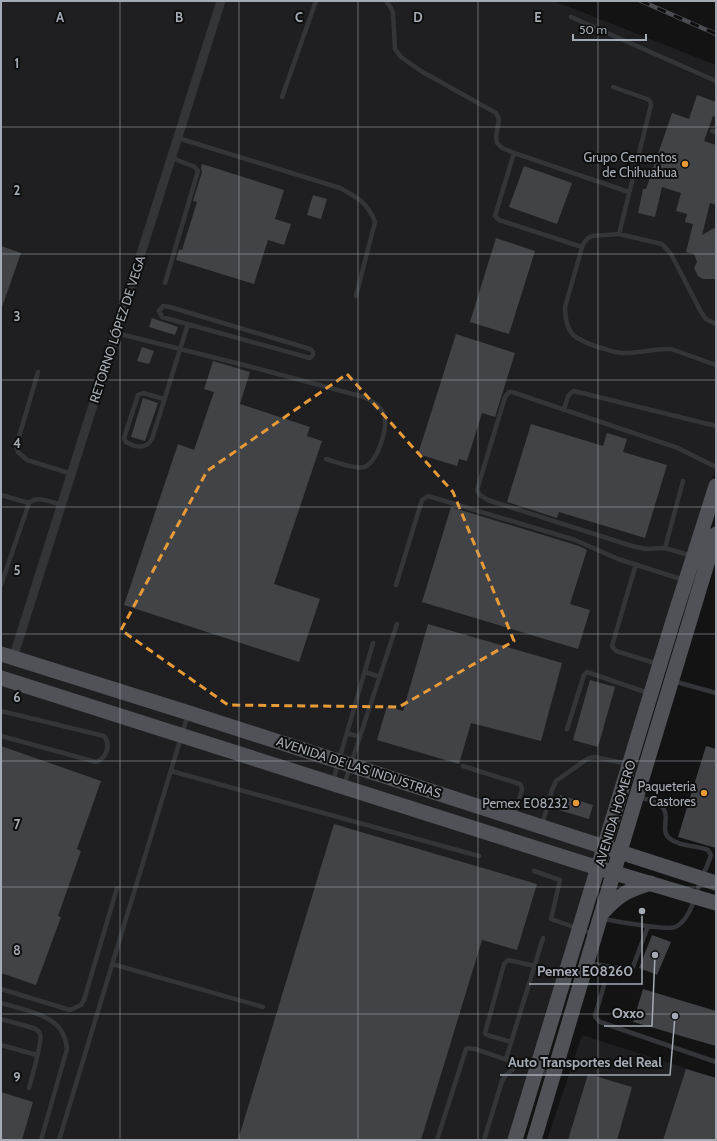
<svg xmlns="http://www.w3.org/2000/svg" width="717" height="1141" font-family="Cabin,sans-serif">
  <rect width="100%" height="100%" fill="#131314"/>
  <!-- built -->
  <path fill="#1f1f21" d="M1,1h553l162,64v402l-204,673h-511z
    M582,1035l134,43v62h-169z"/>
  <!-- building -->
  <path fill="#424347" d="M697,95l19,7v15l-3,-1 -9,25 12,4v60l-6,-2 -8,32 14,-8v52h-13l-5,-3 -4,-8 3,-6 -3,-8 -8,-2 7,-28 -8,-2 2,-8 -11,-3 5,-18 -19,-6 -7,30 -17,-4 5,-24h3l26,-76 17,6z
    M202,164l82,26 -9,29 16,5 -7,21 -16,-5 -14,44 -78,-24 3,-11 3,1 15,-48 -4,-1 9,-29 -1,-4z
    M524,166l48,17 -15,41 -48,-17z
    M313,195l14,4 -6,20 -14,-4z
    M496,238l39,13 -26,83 -39,-12z
    M1,246l20,7 -19,54h-1z
    M152,318l26,9 -3,8 -26,-8z
    M456,334l59,19 -20,64 -13,-4 -15,48 -8,-2 -2,7 -39,-12z
    M142,347l12,4 -5,13 -12,-3z
    M213,361l37,11 -10,32 70,23 -3,9 15,5 -48,143 46,15 -21,63 -175,-57 54,-161 16,6 20,-58 -10,-3z
    M143,398l15,5 -13,38 -14,-4z
    M531,424l72,22 4,-13 20,6 -4,13 44,13 -22,73 -86,-26 -2,6 -50,-16z
    M451,507l128,39 8,4 -17,54 20,6 -12,39 -156,-47z
    M428,624l134,39 -21,78 -70,-18 -12,41 -82,-24 10,-34 16,5z
    M590,680l25,7 -17,60 -25,-7z
    M1,746l100,35 -24,68 4,2 -23,65 3,1 -25,68 -35,-12z
    M706,746l10,3v99l-38,-11z
    M560,795l33,10 -4,14 -33,-10z
    M334,824l203,60 -20,66 -35,-10 -61,200h-183z
    M652,935l19,7 -14,33 -18,-7z
    M643,989l73,22v35l-83,-24z
    M686,1069l30,9v62h-53z
    M588,1074l44,13 -15,53h-49z
    M1,1092l32,10 -11,38h-21z"/>
  <g fill="none" stroke-linecap="round" stroke-linejoin="round">
    <!-- lane -->
    <path stroke="#343539" stroke-width="4.5" d="M386,1l5,7 2,5 2,36 6,8 20,14 75,42 3,6 -3,18 1,6 5,5 12,5
      M571,17l145,64
      M613,87l34,12 3,2 1,4 -32,129
      M282,97l34,-96
      M712,131l4,1
      M178,138l162,50c17,9 28,15 35,34l-19,74
      M582,247l-83,-27 -4,-4 19,-63 115,39
      M165,283l33,-112 -3,-4 -23,-9
      M163,306l7,1 140,42 3,3v3l-3,3 -148,-41 -3,-6z
      M716,324l-10,-5 -5,-7 -30,-58 -9,-10 -43,-10 -27,2 -4,2 -5,6 -18,63c0,27 9,32 33,40 8,2 16,6 24,6 16,1 32,-5 49,-4l45,16
      M116,333l128,32 120,32c8,4 17,9 20,18 4,13 -6,47 -20,52 -9,3 -29,-5 -38,-8
      M38,372l-22,75 2,5 9,8 45,14
      M164,399l-21,-6 -5,2 -14,43 2,4c8,5 20,8 26,-3l36,-115
      M564,410l4,-14 4,-4 2,-1 142,35
      M1,495l28,8
      M665,548l18,-67
      M692,556l-27,-8 -19,1 -14,-3 -144,-46 -8,-5 -3,-5 28,-93 4,-5h3l166,56 38,19
      M636,564l-24,82 4,5 42,13
      M1,585l28,-82c9,-8 22,-1 33,2
      M396,585l26,-85 6,-4 147,44 43,19 66,21
      M365,672l15,5
      M673,681l43,12
      M1,711l103,25c7,8 3,22 -8,26l-95,-26
      M567,729l17,-54 3,-3 61,21
      M347,733l13,4
      M463,766l57,18 1,1 1,5 -8,25
      M171,771l308,85
      M333,781l40,-138
      M344,785l53,-161
      M542,825l10,-35 4,-9 31,-22 8,-2 33,7
      M534,871l26,9 -9,39 43,15
      M603,919c13,2 63,12 72,8 16,-7 21,-35 27,-50 3,-6 6,-13 8,-19l1,-3 -3,-5c-12,-5 -29,-3 -39,-12 -10,-9 4,-24 -10,-34 -6,-4 -15,-5 -21,-7
      M589,963l41,7 3,-3 15,-41
      M112,964l151,43
      M604,985l-9,31 1,2 4,4 116,40
      M1,989l69,21 11,-5 3,-5 33,-112
      M1,1003c17,5 49,11 59,26 5,6 6,13 7,20l-26,91
      M1,1019l32,9c3,1 6,3 7,6 3,6 -9,46 -11,54
      M511,1042l-24,-7 -2,-2 19,-69 4,-4 27,6
      M1,1045l36,10
      M506,1059l37,-121
      M59,1140l129,-426
      M437,1140l29,-91 2,-1 7,1 44,15 33,10
      M484,1140l18,-59 4,-6 13,-11"/>
    <!-- street -->
    <path stroke="#343539" stroke-width="9" d="M13,658l208,-657"/>
    <!-- primary -->
    <path stroke="#505258" stroke-width="15" d="M1,654l188,59 527,170
      M1,678l597,190 118,35
      M603,912c17,-18 25,-22 48,-29
      M515,1140l158,-519 43,-135
      M534,1140l86,-289 96,-317"/>
    <defs>
      <path id="rail" d="M641,1l75,33"/>
    </defs>
    <!-- rail casing -->
    <use href="#rail" stroke="#4b4d52" stroke-width="4.5"/>
    <!-- rail -->
    <use href="#rail" stroke="#0e0e0f" stroke-width="3" stroke-dasharray="9" stroke-linecap="butt"/>
  </g>
  <!-- marked area -->
  <path fill="none" stroke="#e79a38" stroke-width="3" stroke-dasharray="8 5" stroke-linejoin="round" d="M347,374l106,118 61,149 -115,66 -171,-2 -107,-75 86,-159z"/>
  <!-- grid -->
  <path fill="none" stroke="#a5abb4" stroke-width="1" stroke-opacity="0.55" d="M120,1v1139M239,1v1139M358,1v1139M478,1v1139M598,1v1139M1,127h715M1,254h715M1,380h715M1,507h715M1,634h715M1,761h715M1,887h715M1,1014h715"/>
  <!-- markers -->
  <g fill="#e79a38" stroke="#0e0e0f" stroke-width="1.5">
    <circle cx="685" cy="164" r="4"/>
    <circle cx="704" cy="793" r="4"/>
    <circle cx="576" cy="803" r="4"/>
  </g>
  <g text-anchor="middle" stroke-width="4" stroke-linejoin="round" paint-order="stroke">
    <!-- poi labels -->
    <g font-size="13" fill="#a5abb4" stroke="#0e0e0f" text-anchor="end">
      <text x="677" y="162">Grupo Cementos<tspan x="677" dy="15">de Chihuahua</tspan></text>
      <text x="696" y="791">Paqueteria<tspan x="696" dy="15">Castores</tspan></text>
      <text x="568" y="808">Pemex E08232</text>
    </g>
    <!-- street labels -->
    <g font-size="13" fill="#a5abb4" stroke="#0e0e0f">
      <text transform="translate(117 329) rotate(-72)" y="5">RETORNO LÓPEZ DE VEGA</text>
      <text transform="translate(359 767) rotate(18)" y="5">AVENIDA DE LAS INDUSTRIAS</text>
      <text transform="translate(615 813) rotate(-73)" y="5">AVENIDA HOMERO</text>
    </g>
  </g>
  <g font-size="13" text-anchor="middle" font-weight="bold" fill="#a5abb4" stroke="#0e0e0f" stroke-width="4" stroke-linejoin="round" paint-order="stroke">
    <text x="60" y="22">A</text>
    <text x="179" y="22">B</text>
    <text x="299" y="22">C</text>
    <text x="418" y="22">D</text>
    <text x="538" y="22">E</text>
    <text x="17" y="68">1</text>
    <text x="17" y="195">2</text>
    <text x="17" y="321">3</text>
    <text x="17" y="448">4</text>
    <text x="17" y="575">5</text>
    <text x="17" y="702">6</text>
    <text x="17" y="829">7</text>
    <text x="17" y="955">8</text>
    <text x="17" y="1082">9</text>
  </g>
  <!-- callouts -->
  <path fill="none" stroke="#a5abb4" stroke-width="1.5" d="M642 911L642 984H529M655 955L652 1026H604M675 1016L670 1075H500"/>
  <g fill="#a5abb4" stroke="#0e0e0f" stroke-width="1.5">
    <circle cx="642" cy="911" r="4"/>
    <circle cx="655" cy="955" r="4"/>
    <circle cx="675" cy="1016" r="4"/>
  </g>
  <g font-size="14" text-anchor="middle" font-weight="bold" fill="#a5abb4" stroke="#0e0e0f" stroke-width="4" stroke-linejoin="round" paint-order="stroke">
    <text x="585" y="976">Pemex E08260</text>
    <text x="628" y="1018">Oxxo</text>
    <text x="585" y="1067">Auto Transportes del Real</text>
  </g>
  <!-- border -->
  <rect width="717" height="1141" fill="none" stroke="#a5abb4" stroke-width="4"/>
  <!-- scale -->
  <path d="M573 34v6h73v-6" fill="none" stroke="#a5abb4" stroke-width="2"/>
  <text x="579" y="34" font-size="12" fill="#a5abb4" stroke="#0e0e0f" stroke-width="3" paint-order="stroke">50 m</text>
</svg>
